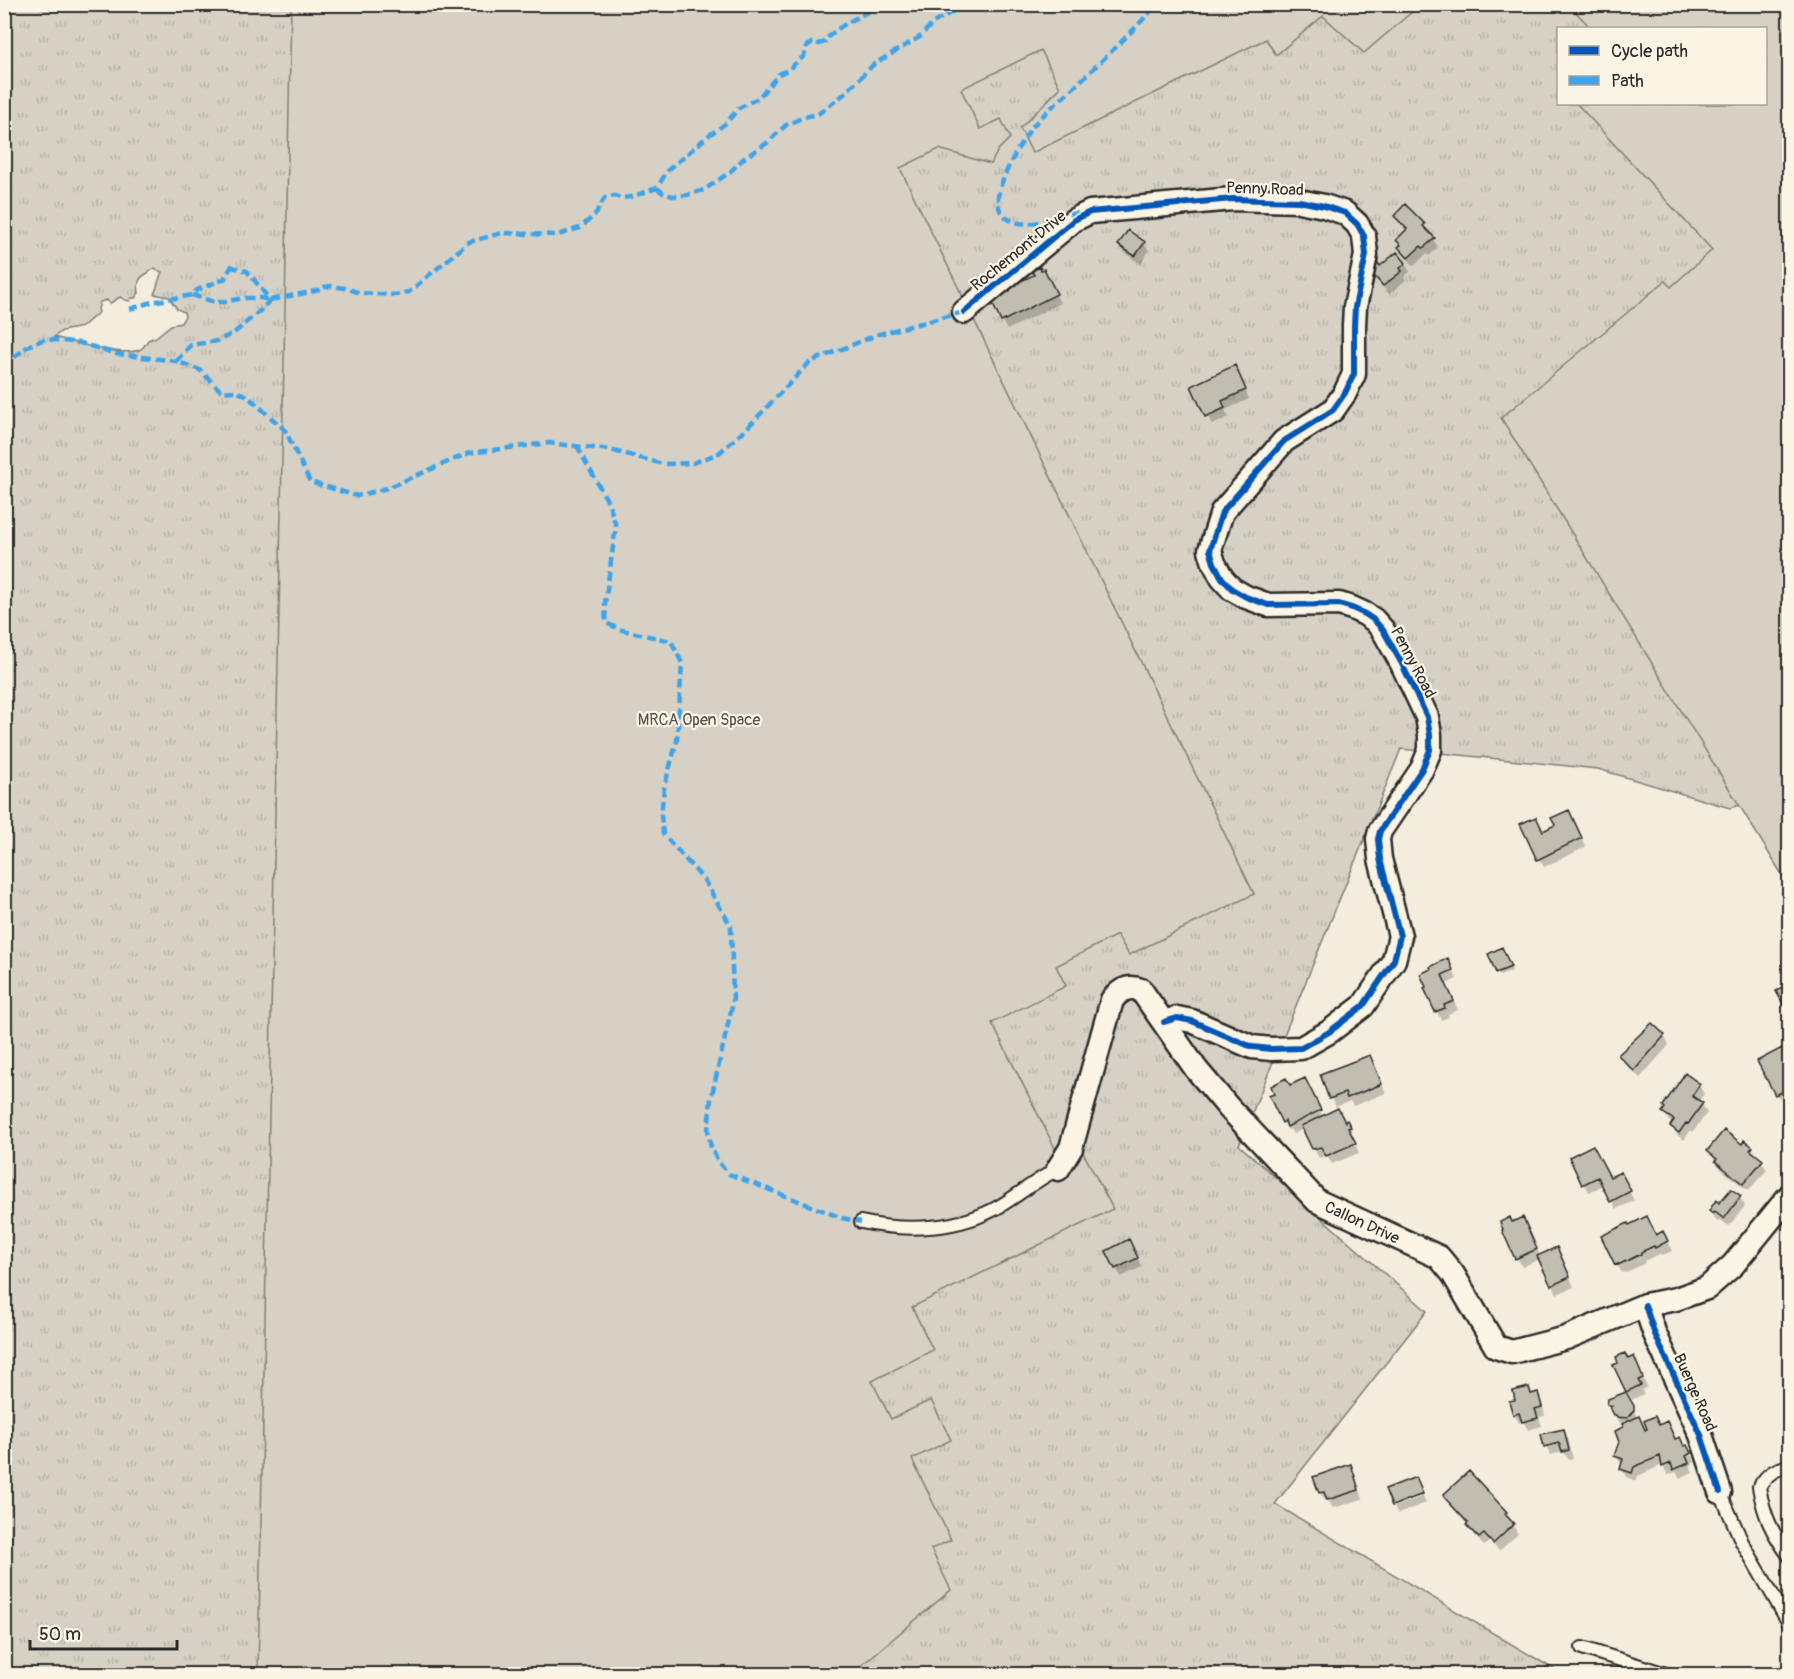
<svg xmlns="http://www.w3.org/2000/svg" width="1794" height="1679" font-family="Pangolin,sans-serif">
  <defs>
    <pattern id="grass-tufts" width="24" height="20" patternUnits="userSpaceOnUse" patternTransform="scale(1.5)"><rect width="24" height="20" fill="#d6d1c4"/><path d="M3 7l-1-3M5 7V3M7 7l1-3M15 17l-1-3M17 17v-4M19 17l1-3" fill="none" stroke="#b8b4a9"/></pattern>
  </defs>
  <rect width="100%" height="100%" fill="#f4edde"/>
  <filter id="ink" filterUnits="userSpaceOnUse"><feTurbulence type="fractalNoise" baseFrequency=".0167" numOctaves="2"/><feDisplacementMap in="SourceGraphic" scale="12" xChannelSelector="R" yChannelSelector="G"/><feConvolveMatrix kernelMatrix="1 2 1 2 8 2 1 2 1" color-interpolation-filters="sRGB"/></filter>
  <g filter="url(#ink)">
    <!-- grass -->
    <path fill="url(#grass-tufts)" stroke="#807e78" stroke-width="1.5" fill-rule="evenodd" d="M5,5h1784v785l-59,18 -132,-39 -197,-20 -162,396 188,166 -152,193 282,167 15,3h-1567zM1558,28h208v76h-208zM154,269l8,3c-4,8 -4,15 -8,22l15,3 8,12 7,3 1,4 -4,7 -10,2 -15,12 -8,3c-3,4 -4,8 -9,10 -18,7 -66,-8 -85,-13l8,-6 20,-4 17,-15 -1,-3 2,-7 7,-2 2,4 11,-7 5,3 5,1 1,-3h4l4,-5c-3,-16 3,-16 15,-24z"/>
    <!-- green -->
    <path fill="#d6d1c4" stroke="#807e78" stroke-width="1.5" d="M291,5h1129l-56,48 -41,-37 -47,39 -10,-16 -234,114 -12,-25 40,-40 -19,-38 -80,39 19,40 21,-10 9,19 -12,12 -7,14 -52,-15 -39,19 354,726 -125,61 -12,-20 -61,31 10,20 -74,37 66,131 10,-30 45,85 -201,98 21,43 -61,31 19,38 40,-19 20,40 -39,19 39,81 -20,9 20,41 -100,84h-593z
      M1569,5h220v881l-288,-468 164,-137 6,6 41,-37 -135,-146h189v-76h-175z"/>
    <!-- shadow -->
    <path fill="#0003" d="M1396,216l28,9 14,22 -9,9 -2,-3 -13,13 -9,-10 -5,-8 1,-1 -3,-7 9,-9z
      M1144,243l5,8 -8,13 -16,-11 -5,-8z
      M1405,263l5,9 -6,5 2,3 -17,14 -12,-14 -5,-9z
      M1049,279l11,24 -53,27 -5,-9 10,-29z
      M1239,376l10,23 -24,11 4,7 -17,8 -19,-39z
      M1573,821l13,26 -42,20 -5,-8 4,-26z
      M1504,953l8,18 -12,5 -2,-4z
      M1452,969l5,10 -11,5 12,26 -10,4 1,3 -8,3 -15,-31 7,-19z
      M1652,1025l12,11 5,9 -29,33 -15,-14 -5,-8z
      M1790,1049v50l-8,4 -5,-9 6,-41z
      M1370,1057l16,36 -33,13 -3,-5 -14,6 -5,-9z
      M1699,1085l5,9 -6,8 4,2 5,9 -14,19 -2,-2 -7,10 -7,-5 -5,-9 1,-2 -4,-3 -5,-9z
      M1290,1087l19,2 14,28 22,6 2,-1 7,14 -2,1 7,16 -27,11 -5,-9 -8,3 -15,-29 -11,5 -3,-5 -2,1 -5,-8z
      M1742,1146l10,2 15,22 -19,21 -26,-21 -13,-18z
      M1571,1158l39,21 15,3 9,19 -18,8 -12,-24 -15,7z
      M1740,1197l5,9 -16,20 -9,-6 -2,2 -2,-2 -5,-9 9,-6z
      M1512,1223l15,4 13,29 21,1 13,30 -17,7 -17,-35 -18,8 -18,-36z
      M1663,1233l9,18 -11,5 -1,-2 -16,7 1,2 -20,10 -1,-1 -2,1 -5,-9z
      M1133,1250l9,17 -21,10 -5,-9z
      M1628,1360l10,7 9,20 -5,3 2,4 -15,7 16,31 14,-6 16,15 10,6 1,-1 9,16 -5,3 3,7 -13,6 -4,-6 -8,3 -6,-10 -24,11 -2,5 -10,-4 -5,-9 1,-3 -6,-9 13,-30h-6l-3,-3 -11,-19 23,-5 -5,-8z
      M1528,1389l4,6 5,-1 5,8 3,14 -6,1 3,9 -14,4 -5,-9 -4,2 -5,-9z
      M1563,1431l5,8 5,20 -4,1 -6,-8 -12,3 -5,-9z
      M1350,1466l5,9 8,24 -30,9 -5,-8 -3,1 -5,-9z
      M1469,1473l37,40 12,21 -19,17 -9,-10 -6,5 -11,-12 -5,-9 -17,-19 -5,-8z
      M1423,1496l3,7 -28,11 -4,-7z"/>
    <!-- building -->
    <path fill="#c2bdb1" stroke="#2b2b2b" stroke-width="1.5" d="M1405,204l20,20 -2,2 12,12 -12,10 -2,-2 -13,12 -10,-11 3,-2 -5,-5 11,-11 -13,-13z
      M1128,230l17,12 -10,14 -17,-11z
      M1397,252l9,11 -6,5 2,3 -19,15 -13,-15 8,-8 2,3z
      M1040,267l1,3 3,-1 13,25 -56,28 -10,-22 19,-9 -2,-4 26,-12 -2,-4z
      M1235,365l11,25 -24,11 3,7 -20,9 -14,-31z
      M1569,810l13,28 -45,22 -17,-36 16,-7 7,14 12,-6 -4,-7z
      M1502,947l9,20 -15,6 -8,-19z
      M1448,958l5,12 -11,5 12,26 -10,4 1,3 -10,4 -11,-24 2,-1 -6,-13 11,-5 -1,-2z
      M1790,984v32l-14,-25z
      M1652,1023l13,12 -31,36 -16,-16z
      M1790,1047v30l-4,1 4,10 -15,7 -18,-34 25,-13 1,3z
      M1370,1055l12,29 -35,14 -2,-5 -16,6 -9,-25z
      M1685,1073l15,11 -8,12 11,7 -15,21 -2,-1 -7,10 -9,-7 4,-6 -12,-8 3,-4 -2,-2z
      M1286,1078l4,7 15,-7 16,32 -34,17 -2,-6 -3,2 -13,-27 5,-2 -3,-8z
      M1338,1108l7,14 2,-2 4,7 -3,1 8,15 -30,13 -5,-9 -9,2 -11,-23z
      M1724,1130l18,14 2,-4 9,7 -3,3 13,10 -20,24 -28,-23 2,-2 -10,-8z
      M1593,1145l17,32 11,-5 10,19 -21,11 -12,-25 -16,8 -13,-28z
      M1731,1189l10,7 -17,23 -9,-7 -2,2 -4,-3 7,-11 3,3z
      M1647,1216l9,19 7,-4 5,10 -13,7 -1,-2 -13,6v2l-23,11v-1l-3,1 -14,-29 27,-13 1,2z
      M1510,1217l2,5 11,-5 14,32 -22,10 -13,-29 1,-1 -3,-7z
      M1129,1239l9,19 -23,11 -9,-18z
      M1557,1247l13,30 -19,9 -14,-30z
      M1625,1353l3,6 6,-3 9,22 -5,2 3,5 -15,7 -13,-27 5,-2 -2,-6z
      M1529,1387l2,7 7,-2 4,15 -7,2 3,9 -16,4 -3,-9 -6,2 -4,-14 6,-1 -2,-9z
      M1626,1392l8,14v4l-3,5 -4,3 -10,-1 -1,-2h-2l-4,-8 2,-1 -5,-2 1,-5z
      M1639,1416l6,14 2,-1 -3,-8 11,-5 4,9 8,-4 8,18 5,-2 4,9 3,-1 4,8 -5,3 3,7 -16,7 -2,-7 -9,4 -2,-11 -26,11 -2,6 -12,-4 3,-10 -9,-3 5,-14 -4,-11 8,-4 -1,-3z
      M1564,1429l5,21 -7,2 -3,-9 -15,4 -3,-13z
      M1351,1464l8,26 -32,10 -3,-8 -5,1 -6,-16z
      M1469,1471l38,41 -2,2 9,10 -21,20 -9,-10 -5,4 -13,-13 2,-2 -24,-26 1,-1 -1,-2z
      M1416,1477l7,17 -31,12 -7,-17z"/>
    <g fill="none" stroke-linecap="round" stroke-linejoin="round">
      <defs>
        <path id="service" d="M861,1222c46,10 98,8 139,-16 20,-12 37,-27 58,-37
          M1790,1466c-16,3 -23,8 -31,21 5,29 13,46 31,70
          M1720,1492l22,50 48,83
          M1582,1648l84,26"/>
        <g id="minor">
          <path d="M964,312l98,-82 12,-10 16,-8 143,-13 66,2 25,5 21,7 12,11 7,12 2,19 -11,52 -1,18v49l-9,19 -12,17 -49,31 -62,71 -12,38 4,13 8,15 10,11 14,8 22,8 71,-1 13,4 13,6 9,6 9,10 19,34 25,53 3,18v15l-8,19 -42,62 -2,8 2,20 20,77 -6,24 -31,46 -34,26 -28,16 -30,1 -19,-2 -60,-26 -15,-3 -13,4"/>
          <path id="s1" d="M1058,1169l13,-21 41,-148c8,-10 17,-15 29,-10l55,79 33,39 88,93 122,56 14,17 43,73 16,5 54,-14 79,-33 31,-6 31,-11 26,-23 57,-70"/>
          <path d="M1645,1305l9,27 47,103 19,57"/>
        </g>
      </defs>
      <!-- service casing -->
      <use href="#service" stroke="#2b2b2b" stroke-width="16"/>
      <!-- minor casing -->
      <use href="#minor" stroke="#2b2b2b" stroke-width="27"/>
      <!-- service -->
      <use href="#service" stroke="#fcf5e5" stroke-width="12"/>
      <!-- minor -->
      <use href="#minor" stroke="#fcf5e5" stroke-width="22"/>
      <!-- quiet -->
      <path stroke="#3ea3eb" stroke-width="4.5" stroke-dasharray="9 4.5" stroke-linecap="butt" d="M657,188l6,5 10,3 14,-1 17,-5 26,-18 14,-14 23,-15 19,-18 18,-8 14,-3 25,-19 31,-31 46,-27 13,-14 33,-19
        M1078,213c-20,2 -43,15 -63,9 -9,-3 -16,-9 -17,-19 -3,-16 24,-64 35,-77 11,-13 25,-24 37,-35 29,-28 60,-56 87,-87
        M192,295l23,7h9l20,-4h17l9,2 45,-9 9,-4 7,-1 14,2 16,5 34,2 14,-3 60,-50 33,-9 56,2 22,-7 16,-14 4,-9 5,-7 10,-2 5,2 11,-1 26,-9 10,-17 42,-36 16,-11 14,-16 19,-10 21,-24 9,-4 16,-14 3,-10 6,-4 6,2 6,-2c4,-12 46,-32 59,-38
        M130,309l22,-7 40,-7 5,-5 27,-11 9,-15
        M176,361l15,-16 26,-4 17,-8 28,-24 8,-9 -23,-29 -15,-4
        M4,366l24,-20 17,-7 35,4 37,11 59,7 24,9 22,22 13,-1 11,4 39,35 25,52 47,14 30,-8 82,-35 80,-10 61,7 53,14 30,-1 26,-10 26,-23 65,-68 69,-28 85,-22
        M577,446l32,58 7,22 -11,77 1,20 16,7 49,11 11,22 -5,78 -13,47 -3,27 2,19 41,46 27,46 2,76 -22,97 -3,31 3,18 8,15 10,11 113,44 19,4"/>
      <defs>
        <path id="cycleway" d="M964,312l98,-82 12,-10 16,-8 143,-13 66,2 25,5 21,7 12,11 7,12 2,19 -11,52 -1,18v49l-9,19 -12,17 -49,31 -62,71 -12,38 4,13 8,15 10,11 14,8 22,8 71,-1 13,4 13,6 9,6 9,10 19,34 25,53 3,18v15l-8,19 -42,62 -2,8 2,20 20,77 -6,24 -31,46 -34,26 -28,16 -30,1 -19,-2 -60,-26 -15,-3 -13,4
          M1645,1305l9,27 47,103 19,57"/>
      </defs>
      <!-- cycleway casing -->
      <use href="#cycleway" stroke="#fcf5e5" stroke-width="10"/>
      <!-- cycleway -->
      <use href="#cycleway" stroke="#0057b8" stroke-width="6"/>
    </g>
  </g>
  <g text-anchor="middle" stroke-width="4.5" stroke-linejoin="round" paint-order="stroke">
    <!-- street labels -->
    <g font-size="16" fill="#2b2b2b" stroke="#fcf5e5">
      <text transform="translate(1265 188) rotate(2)" y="6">Penny Road</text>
      <text transform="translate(1018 250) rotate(-39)" y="6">Rochemont Drive</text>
      <text transform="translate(1414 662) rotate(62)" y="6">Penny Road</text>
      <text dy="6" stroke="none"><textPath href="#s1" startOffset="537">Callon Drive</textPath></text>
      <text transform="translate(1696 1392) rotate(66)" y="6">Buerge Road</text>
    </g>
    <!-- park labels -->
    <g font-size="16" fill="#565451" stroke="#fcf5e5">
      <text x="699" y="725">MRCA Open Space</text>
    </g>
  </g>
  <!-- margin -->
  <rect width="1794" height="1679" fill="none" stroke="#fcf5e5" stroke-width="24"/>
  <rect x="12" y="12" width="1770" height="1655" fill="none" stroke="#2b2b2b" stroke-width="2" filter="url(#ink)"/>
  <!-- legend -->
  <rect x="1557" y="27" width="210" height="78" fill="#fcf5e5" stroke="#a8a49b" stroke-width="1.5"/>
  <rect x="1569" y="46" width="30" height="9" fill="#0057b8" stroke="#a8a49b" stroke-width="1.5"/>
  <text x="1611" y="57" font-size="18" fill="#2b2b2b">Cycle path</text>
  <rect x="1569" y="76" width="30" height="9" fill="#3ea3eb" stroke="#a8a49b" stroke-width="1.5"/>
  <text x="1611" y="87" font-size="18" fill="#2b2b2b">Path</text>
  <!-- scale -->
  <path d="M30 1640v9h147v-9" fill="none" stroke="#2b2b2b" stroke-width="3"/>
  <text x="39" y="1640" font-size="18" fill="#2b2b2b" stroke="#fcf5e5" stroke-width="4.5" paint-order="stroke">50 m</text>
</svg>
